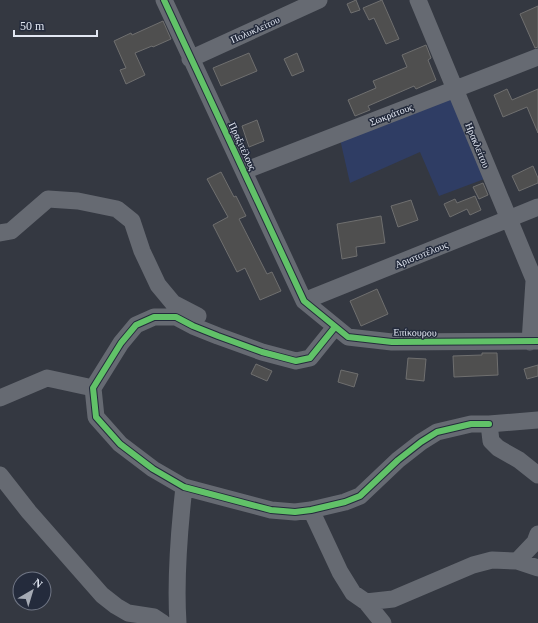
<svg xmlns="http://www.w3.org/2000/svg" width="538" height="623" font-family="'Times New Roman',serif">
  <rect width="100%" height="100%" fill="#343841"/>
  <!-- green -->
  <path fill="#2f3d64" d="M459,93l28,85 -48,18 -19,-44 -70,31 -10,-44z"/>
  <!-- building -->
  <path fill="#4f4f4f" stroke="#6f6f6f" d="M356,0l4,10 -9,3 -4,-9z
    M382,0l17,39 -13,5 -12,-26 -5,2 -6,-12z
    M538,6v41l-3,1 -15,-34z
    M163,21l8,18 -18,8 -1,-1 -17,7 10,22 -19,9 -6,-14 6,-2 -12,-27 17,-8 1,2z
    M426,45l5,13 -3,2 8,20 -20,9 -2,-3 -46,20 2,4 -15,6 -7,-16 28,-12 -3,-7 34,-14 -5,-12z
    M249,53l8,18 -36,15 -8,-18z
    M297,53l7,18 -12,5 -8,-17z
    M507,89l5,11 26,-11v44l-11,-26 -24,10 -9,-22z
    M257,120l7,21 -15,6 -7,-21z
    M533,166l5,12v5l-19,8 -7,-15z
    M221,172l13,25 2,-1 10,20 -7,3 28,55 5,-2 9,19 -21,9 -15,-32 -8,4 -24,-47 15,-8 -21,-38z
    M483,183l5,12 -9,4 -6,-12z
    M475,196l6,14 -11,5 -3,-6 -17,8 -6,-13 11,-5 2,4z
    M411,200l7,20 -20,7 -7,-21z
    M381,216l4,27 -29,4 1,9 -15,3 -5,-35z
    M377,289l11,25 -27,12 -11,-25z
    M482,353h15l1,22 -44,2 -1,-21 29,-1z
    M408,358l18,1 -2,22 -18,-2z
    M256,364l16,7 -5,10 -16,-7z
    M538,365v11l-11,3 -3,-10z
    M341,370l17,4 -4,13 -16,-5z"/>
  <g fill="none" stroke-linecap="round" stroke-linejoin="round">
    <!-- minor -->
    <path stroke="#666a72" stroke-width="17" d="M164,0l140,301 44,36 44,5 146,-1
      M418,0l120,289
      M190,59l129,-59
      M244,171l294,-114
      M0,233l11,-2 37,-32 30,2 39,8 15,12 10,30 16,34 15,18 25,13
      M304,301l234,-94
      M335,327l-25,31 -14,3 -34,-9 -44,-16 -25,-10 -17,-9h-22l-18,8 -15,18 -28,45 3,29 24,27 33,25 31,18 87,23 24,2 16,-2 34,-8 15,-6 38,-36 23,-18 16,-10 34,-8h18
      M530,342l4,-61
      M0,398l47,-20 46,10
      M538,420l-49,4 2,17 7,7 21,12 19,15
      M0,475l29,37 73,83 14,11 12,7 26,4 9,6
      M311,510l29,62 13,21 13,9 27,-3 80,-34 19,-5 25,1 18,-19 3,-8
      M517,561l21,7
      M366,602l17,21
      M178,623c-3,-45 1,-91 6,-136"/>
    <defs>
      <path id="cycleway" d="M164,0l140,301 44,36 44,5 146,-1
        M335,327l-25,31 -14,3 -34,-9 -44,-16 -25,-10 -17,-9h-22l-18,8 -15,18 -28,45 3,29 24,27 33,25 31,18 87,23 24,2 16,-2 34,-8 15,-6 38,-36 23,-18 16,-10 34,-8h18"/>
    </defs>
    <!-- cycleway casing -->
    <use href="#cycleway" stroke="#242b3c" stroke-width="8"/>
    <!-- cycleway -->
    <use href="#cycleway" stroke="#61c268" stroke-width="6"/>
  </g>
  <g text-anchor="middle" stroke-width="3" stroke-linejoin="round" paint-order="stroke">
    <!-- street labels -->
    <g font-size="10" fill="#e2e7f2" stroke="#242b3c">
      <text transform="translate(255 29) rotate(-24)" y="4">Πολυκλείτου</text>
      <text transform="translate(391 114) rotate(-21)" y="4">Σωκράτους</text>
      <text transform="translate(478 145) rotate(67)" y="4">Ηρακλείτου</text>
      <text transform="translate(243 146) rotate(65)" y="4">Πραξιτέλους</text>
      <text transform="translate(421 254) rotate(-22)" y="4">Αριστοτέλους</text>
      <text transform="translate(415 332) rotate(1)" y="4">Επίκουρου</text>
    </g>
  </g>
  <!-- north arrow -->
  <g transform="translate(32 591) rotate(38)"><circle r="19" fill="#242b3c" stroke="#707685"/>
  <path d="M0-3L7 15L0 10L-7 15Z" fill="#a5aab4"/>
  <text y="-6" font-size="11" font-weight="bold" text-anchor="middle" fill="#e2e7f2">N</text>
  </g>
  <!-- scale -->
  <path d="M14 30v6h83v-6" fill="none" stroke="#e2e7f2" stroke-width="2"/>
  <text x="20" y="30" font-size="12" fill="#e2e7f2" stroke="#242b3c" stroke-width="3" paint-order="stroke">50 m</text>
</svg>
